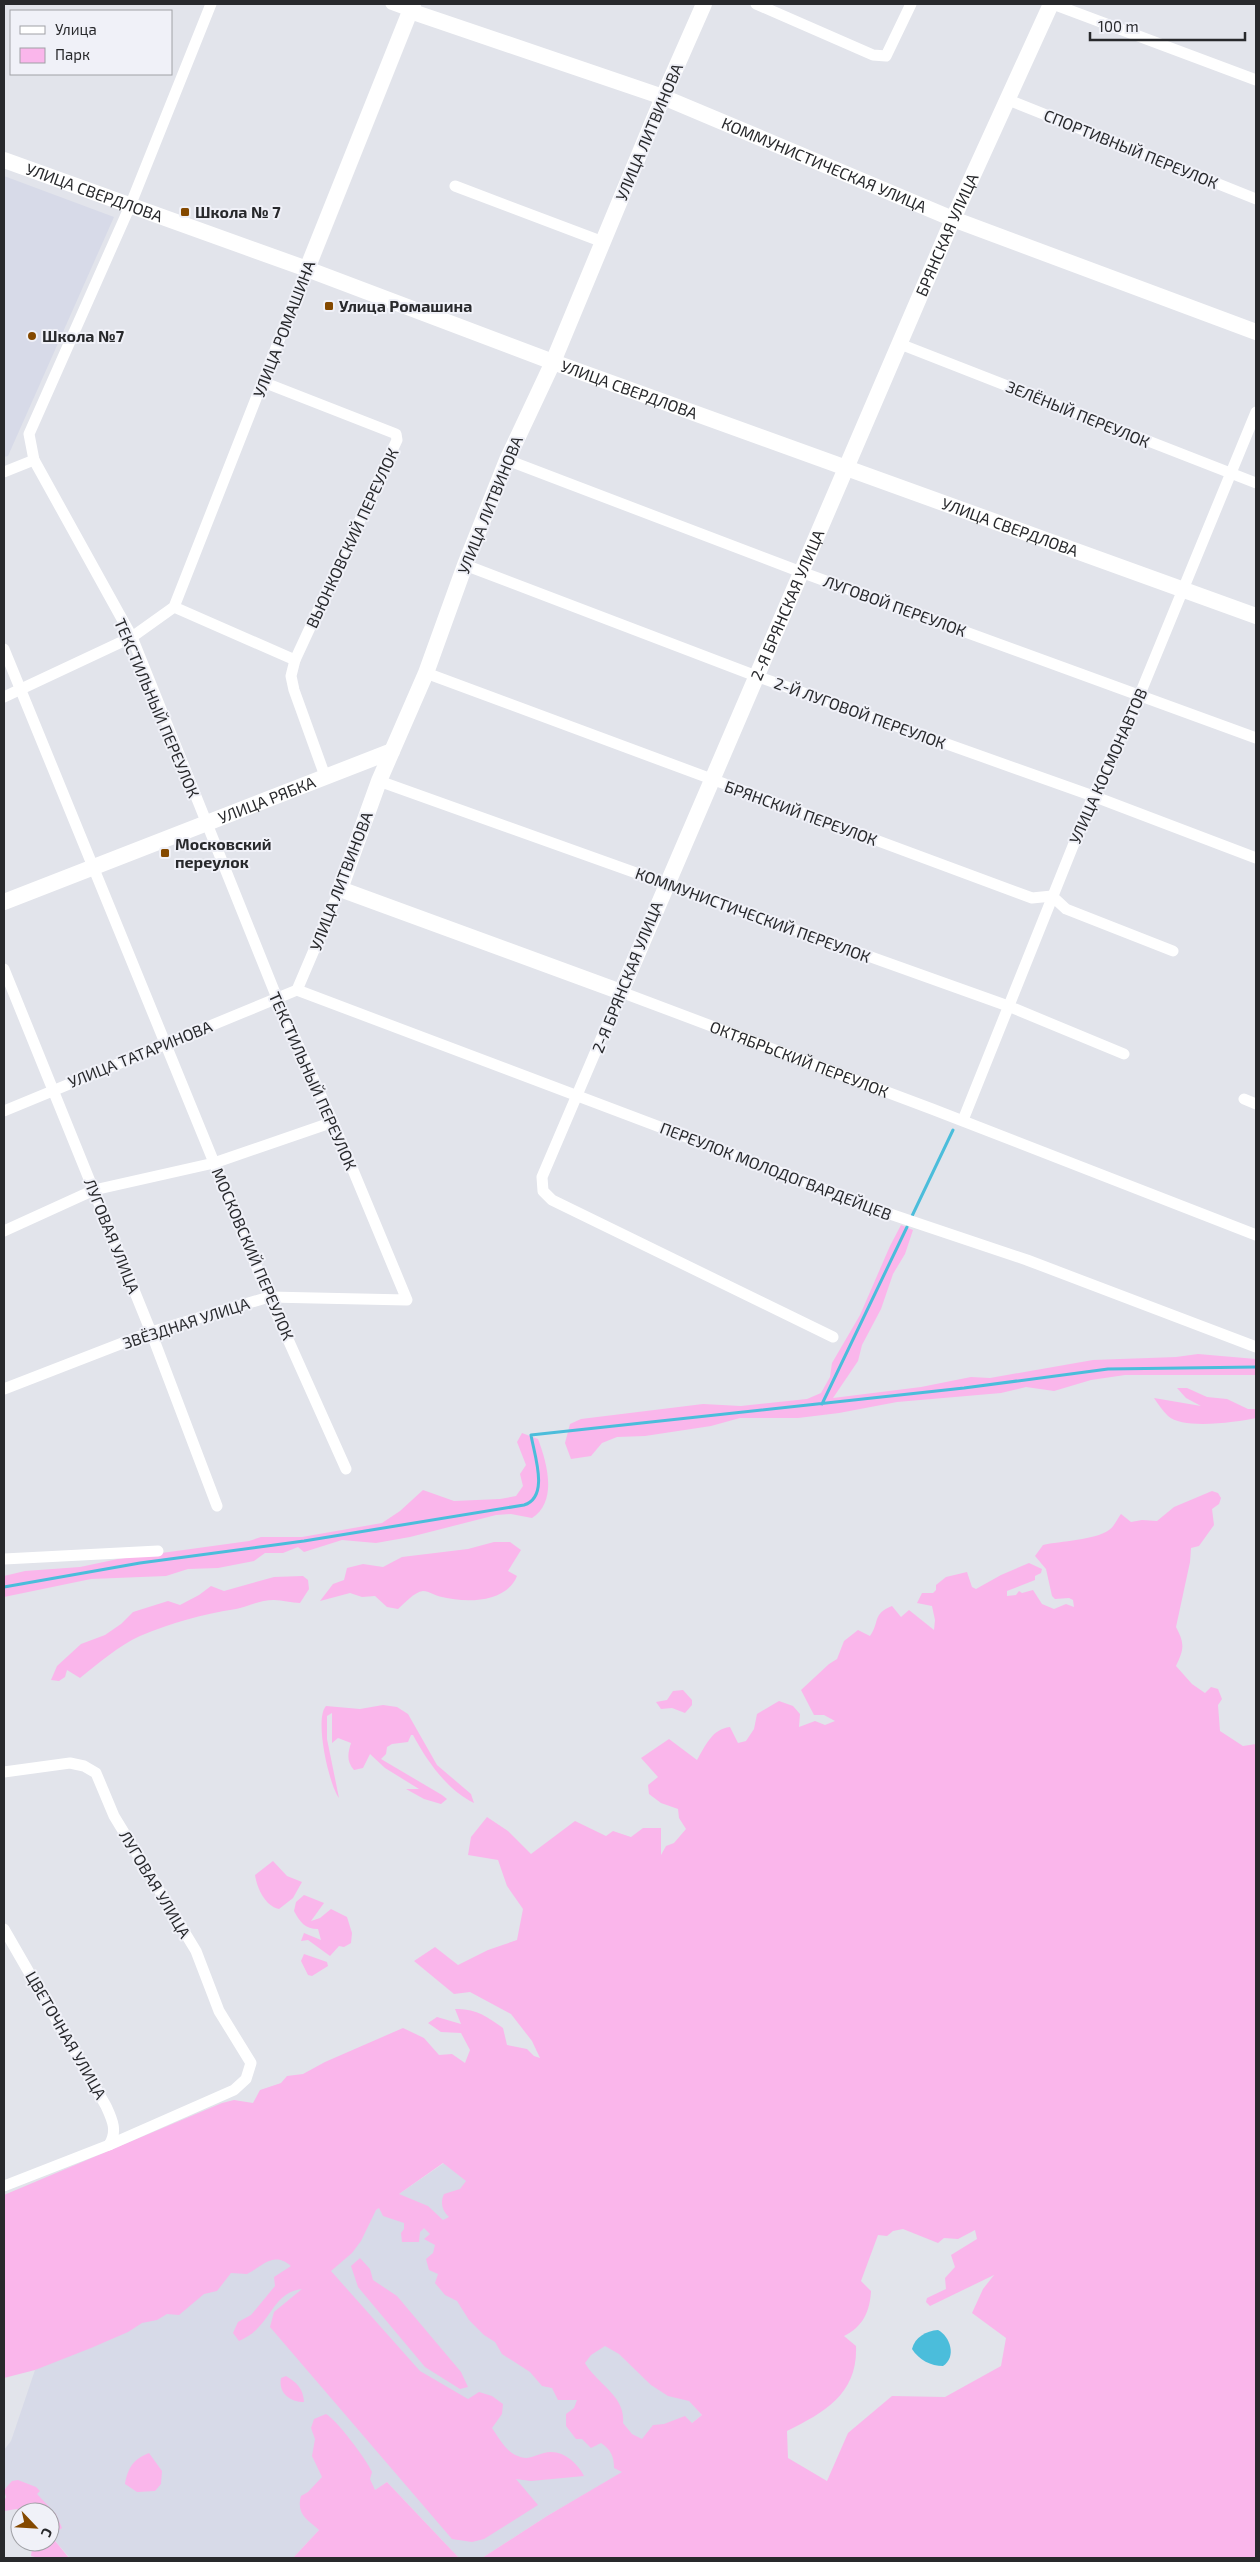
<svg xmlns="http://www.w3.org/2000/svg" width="1260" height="2562" font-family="'Exo 2',sans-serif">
  <rect width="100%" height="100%" fill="#e2e4eb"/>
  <!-- built -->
  <path fill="#d7dae8" d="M4,176l110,41 -106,239 -4,1z
    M466,2148l236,267 -56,44 -99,57 -65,42h-23l-72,-76 -68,48 -26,28h-223l-20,-23v-23l-46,-25v-37l7,-9 24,-71 44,-34 224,-105 13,20z"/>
  <!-- green -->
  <path fill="#fab6eb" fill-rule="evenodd" d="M901,1225l12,5 -8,24 -12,20 -12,35 -19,36 -4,16 -25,37 88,-11 50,-10 19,1 103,-18 83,-3 22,-3 58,5v16h-131l-34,5 -37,11 -28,-4 -25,6 -104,9 -58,11 -41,5h-58l-29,8 -66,10 -28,1 -15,6 -11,13 -20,3 -6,-16 5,-19 11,-5 122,-15 38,2 66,-7 14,-6 9,-16 2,-14 28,-48 30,-69z
    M1177,1388h10l20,9 20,2 21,10h8v9c-19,4 -73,12 -88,-2 -5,-5 -10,-12 -14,-18l47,8 -15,-8z
    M522,1433l16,6c9,24 20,62 -6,79l-21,-4 -15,1 -86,22 -34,6 -34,-3 -38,12 -6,-5 -15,6h-18l-11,8 -36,7 -30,1 -22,7 -75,3 -87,18v-21l21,-5 55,-4 38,-8 131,-18 12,-4h41l80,-14 18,-12 23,-21 31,11 46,-2 16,-3 7,-10 -3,-12 6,-9 -9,-23z
    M1212,1491l6,2 3,5 -2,6 -7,5 2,16 -15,21 -8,2 -1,14 -14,65c9,17 8,22 0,39l16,18 13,9 6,-6 7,2 4,10 -4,6 2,26 23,15 13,-2v814h-774l65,-42 75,-44 -8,-4c0,-12 -3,-18 -13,-25l-10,5 -9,-9h-6l-10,-13v-12l8,-6 3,-8h-19l-6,-12 -10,-2 -12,-14 -28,-18 -7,-12 -11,-7 -15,-15 -12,-19 -12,-6 -10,-12 3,-9 -9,-4 -3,-11 7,-6 2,-8 -11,-6 6,-5 -6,-6 -4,4 -1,10h-17l-1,-9 3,-4v-6l-21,-7 -4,-8 -3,2 -15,31 -9,12 -21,18 89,100 48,28 11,-7 13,4 11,8 -1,10 -10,14c7,10 14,24 26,28 11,5 16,-1 26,-3 17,-5 33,9 40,23l-53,5 -15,-2 22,26 -54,34 -12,3 -20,-3 -182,-212 4,-15 28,-23c-25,3 -30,26 -46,41 -5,5 -11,8 -17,11l-6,-8 5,-11 13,-7 24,-29 -1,-9 17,-11c-18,-15 -28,0 -44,8l-16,-1 -14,18 -13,3 -25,21 -12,-1 -10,6 -15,3 -14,9 -37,16 -56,22 -31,8v-183l218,-92 12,-3 19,3 7,-13 21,-7 6,-7 16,-2 22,-12 78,-34 21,10 15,17 13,-1 13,9 5,-13 -9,-17 -20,-1 -13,-9 9,-6 24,7 -6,-15c20,-1 33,8 48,19l4,17 20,4 7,7 6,2 -8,-17 -21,-27 -41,-22 -16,2 -40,-33 21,-14 23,18 30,-15 29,-10 6,-31 -16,-23 -9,-26 -30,-5 3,-18 16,-20 21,14 23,23 44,-33 31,15 7,-5 18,6 12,-9h18v27l5,-9 8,-3 12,-14 -7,-11 -1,-9 -17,-6 -12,-9 -1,-9 10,-8 -17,-19 28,-19 28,21c9,-15 15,-31 33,-33l8,16 8,-2 8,-12 3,-15 22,-13 14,5 7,8 -1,13 16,-6 10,4 10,-4 -11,-6h-10l-13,-25 28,-26 8,-5 7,-18 14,-11 12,6c10,-14 2,-22 22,-30l9,11 8,-7 25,20 1,-10 -3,-14 -15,-3 5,-10h11l3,-3v-5l10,-8 21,-5 5,15 4,2 25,-14 28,-12 13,6 -1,4 -6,3v4l-28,11v5l9,-1 3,-4 3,2 11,-3 9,14 12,5 12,-5 8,3 -1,-7 -4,-2 -14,1 -3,-3 -6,-27 -11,-13 8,-11c17,-4 53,-5 66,-15 5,-3 8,-11 12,-16l10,8 11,-2 15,1 17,-14zM443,2163l23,18 -6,8 -16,5c-4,9 -2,16 5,23l-6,3 -15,-14 -29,-12zM903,2229l35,14 6,-5 14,1 17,-9 2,9 -26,16 4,12 -10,11 1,11 -19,9 -1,4 4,4 64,-31 -11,14 -11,24 34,25 -5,28 -56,31 -53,-1 -44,37 -21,48 -39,-23 -1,-27c39,-19 71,-38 69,-85l-12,-10c19,-9 26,-25 27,-45l-10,-10 17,-46 9,1 6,-5zM605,2346l14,8 32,31 17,11 21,5 13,14 -10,8 -7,-7 -21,8 -11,1 -11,14 -10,-5 -9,-11c3,-27 -26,-39 -38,-60l6,-8z
    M494,1542h16l11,8 -13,21 9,5c-11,27 -51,27 -75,21 -6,-1 -13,-6 -19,-6 -9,1 -18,12 -25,18l-11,-2 -12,-11 -13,1 -12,-4 -30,8 13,-17 11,-4 3,-12 16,-4 20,3 19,-10 66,-8z
    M303,1576l5,4 1,9 -9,14c-8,0 -18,-3 -26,-3 -14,0 -25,6 -38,9 -33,5 -65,14 -96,27 -22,10 -41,27 -60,42l-13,-8 -2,7 -6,4 -8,-1 6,-14 24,-22 24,-9 16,-11 12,-12 35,-11 12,4 19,-10 12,-9 13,5 50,-14z
    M683,1690l9,10v5l-7,8 -13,-5 -11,1 -5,-7 11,-2 6,-9z
    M383,1705l14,2 11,7 29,51 34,29 3,9c-27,-13 -47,-42 -61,-68h-2l-3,7 -16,2 -5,3 -1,7 -5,5 61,36 5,4 -6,5 -17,-5 -18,-10h13l-34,-21 -15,-14 -7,14 -9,2c-8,-9 -6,-17 -3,-27l-13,-5 -6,5v-30l-5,3v23l12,59c-10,-13 -25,-79 -13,-92l34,3z
    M273,1861l14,15 15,6 -9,16 -14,11c-14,-3 -22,-21 -24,-34z
    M304,1895l20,8 -13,18 9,-3 11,-9 16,8 5,16 -1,10 -7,4 -5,-1 -9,10 -22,-16 -7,1 3,-8 17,7 -3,-11c-13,0 -18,-7 -24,-18l2,-9z
    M304,1954l23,8 1,4 -16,10 -4,-1 -7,-14z
    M360,2258l10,11 3,11 24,16 64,76 7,15 -8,2 -35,-22 -67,-80 -7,-21z
    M286,2376c11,7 17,12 18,26 -14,0 -26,-9 -23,-24z
    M326,2414c11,6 40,45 46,58l-2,7 5,11 12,-8 72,76h-166l26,-28c-12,-11 -23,-16 -18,-34l7,-4 14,-15 -10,-21 3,-17 -4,-11 3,-9z
    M149,2453l13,18 -1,13 -6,7 -18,1 -12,-8c3,-16 8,-25 24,-31z
    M18,2480l18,7 4,4 -3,3 19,20 6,14 -11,8 18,22h-30l-8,-2 2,-14h17v-30l-30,1 -3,-4 -13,2v-10l2,-4 -2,-7 8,-9z"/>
  <!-- water -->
  <path fill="#4bbddb" d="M938,2330c12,6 19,27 5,36 -12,0 -24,-6 -31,-17 3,-12 14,-18 26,-19z"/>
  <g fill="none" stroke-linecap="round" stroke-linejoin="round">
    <!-- stream -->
    <path stroke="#4bbddb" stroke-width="3" d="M912,1216l41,-86
      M822,1404l85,-177
      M4,1587l136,-24 164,-22 220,-36c26,-8 10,-51 7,-70l433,-47 144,-19 148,-2"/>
    <!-- street -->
    <g stroke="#fff" stroke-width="11">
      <path d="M391,4l19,7"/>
      <path d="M756,4l117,51 13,1 25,-52"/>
      <path d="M1053,4l203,76"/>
      <path d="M1006,99l250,100"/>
      <path d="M455,186l148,56"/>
      <path d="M900,344l356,139"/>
      <path d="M263,382l133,52 1,6 -102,220 -4,16 3,14 31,86"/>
      <path d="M507,460l294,112 455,166"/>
      <path d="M4,472l30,-12"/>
      <path d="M465,565l291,111 337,120 163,62"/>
      <path d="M174,607l121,53"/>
      <path d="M4,649l265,648 77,172"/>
      <path d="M426,673l606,225 20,-2 14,13 107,42"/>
      <path d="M4,697l128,-60 42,-30 133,-338"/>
      <path d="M379,781l629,225 116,48"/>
      <path d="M4,969l147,363 66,174"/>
      <path d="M297,990l593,224 137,46 229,87"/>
      <path d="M1244,1099l12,5"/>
      <path d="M4,1111l293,-121 43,-101"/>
      <path d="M963,1120l130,-324 47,-102 116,-282"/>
      <path d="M4,1231l90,-41 120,-27 119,-41"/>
      <path id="s1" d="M833,1337l-281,-137 -9,-9 -1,-14 79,-185 311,117 324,126"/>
      <path d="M4,1389l147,-57 118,-35 138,3 -74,-178 -56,-124 -145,-361 -98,-177 -5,-26 101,-228 81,-202"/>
      <path d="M4,1559l154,-8"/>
      <path d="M4,1772l66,-9 14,3 12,7 18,43 82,135 23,60 32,52 -5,16 -12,11 -125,55 -105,41"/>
      <path d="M4,1929l102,177c6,13 12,25 3,39"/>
    </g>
    <!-- secondary -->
    <g stroke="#fff" stroke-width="16">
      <path id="s2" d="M704,4l-41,93 -110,265 -46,98 -42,105 -39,108 -47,108 -39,108 281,103 332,-773 98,-215"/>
      <path id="s3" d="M410,11l253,86 290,122 303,113"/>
      <path id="s4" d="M4,160l303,109 246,93 703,254"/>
      <path d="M307,269l106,-265"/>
      <path id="s5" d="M4,902l388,-151"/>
    </g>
  </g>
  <!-- markers -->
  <g fill="#844900" stroke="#f0f1f8" stroke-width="2">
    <rect x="180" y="207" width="10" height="10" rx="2.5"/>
    <rect x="324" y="301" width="10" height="10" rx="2.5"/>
    <circle cx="32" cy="336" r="5"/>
    <rect x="160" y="848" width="10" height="10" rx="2.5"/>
  </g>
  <g text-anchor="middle" stroke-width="4" stroke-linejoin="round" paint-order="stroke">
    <!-- street labels -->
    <g font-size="16" fill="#28292c" stroke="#f0f1f8">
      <text transform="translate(649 132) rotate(-67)" y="6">УЛИЦА ЛИТВИНОВА</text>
      <text transform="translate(1131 149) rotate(22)" y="6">СПОРТИВНЫЙ ПЕРЕУЛОК</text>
      <text dy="6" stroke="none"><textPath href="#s3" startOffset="442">КОММУНИСТИЧЕСКАЯ УЛИЦА</textPath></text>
      <text dy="6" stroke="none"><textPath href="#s4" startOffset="96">УЛИЦА СВЕРДЛОВА</textPath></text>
      <text dy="6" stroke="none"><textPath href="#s2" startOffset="2081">БРЯНСКАЯ УЛИЦА</textPath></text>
      <text transform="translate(284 329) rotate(-69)" y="6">УЛИЦА РОМАШИНА</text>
      <text dy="6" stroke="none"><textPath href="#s4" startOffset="666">УЛИЦА СВЕРДЛОВА</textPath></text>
      <text transform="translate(1078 414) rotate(22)" y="6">ЗЕЛЁНЫЙ ПЕРЕУЛОК</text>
      <text transform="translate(490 505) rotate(-68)" y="6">УЛИЦА ЛИТВИНОВА</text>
      <text dy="6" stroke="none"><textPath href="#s4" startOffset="1071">УЛИЦА СВЕРДЛОВА</textPath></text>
      <text transform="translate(352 538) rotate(-65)" y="6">ВЬЮНКОВСКИЙ ПЕРЕУЛОК</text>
      <text dy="6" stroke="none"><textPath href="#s2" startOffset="1678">2-Я БРЯНСКАЯ УЛИЦА</textPath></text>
      <text transform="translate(895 606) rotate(20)" y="6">ЛУГОВОЙ ПЕРЕУЛОК</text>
      <text transform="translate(157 708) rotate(67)" y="6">ТЕКСТИЛЬНЫЙ ПЕРЕУЛОК</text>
      <text transform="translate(860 713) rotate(20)" y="6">2-Й ЛУГОВОЙ ПЕРЕУЛОК</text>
      <text transform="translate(1108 766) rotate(-66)" y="6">УЛИЦА КОСМОНАВТОВ</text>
      <text dy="6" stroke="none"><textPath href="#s5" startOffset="282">УЛИЦА РЯБКА</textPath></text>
      <text transform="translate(801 813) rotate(20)" y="6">БРЯНСКИЙ ПЕРЕУЛОК</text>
      <text transform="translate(341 881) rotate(-69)" y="6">УЛИЦА ЛИТВИНОВА</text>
      <text transform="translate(753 915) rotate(20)" y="6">КОММУНИСТИЧЕСКИЙ ПЕРЕУЛОК</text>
      <text transform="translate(627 977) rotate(-68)" y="6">2-Я БРЯНСКАЯ УЛИЦА</text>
      <text transform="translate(140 1054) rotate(-22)" y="6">УЛИЦА ТАТАРИНОВА</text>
      <text dy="6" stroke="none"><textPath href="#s1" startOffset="731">ОКТЯБРЬСКИЙ ПЕРЕУЛОК</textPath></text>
      <text transform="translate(313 1081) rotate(66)" y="6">ТЕКСТИЛЬНЫЙ ПЕРЕУЛОК</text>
      <text transform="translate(776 1171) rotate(21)" y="6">ПЕРЕУЛОК МОЛОДОГВАРДЕЙЦЕВ</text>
      <text transform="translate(112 1236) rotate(68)" y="6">ЛУГОВАЯ УЛИЦА</text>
      <text transform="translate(253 1254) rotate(67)" y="6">МОСКОВСКИЙ ПЕРЕУЛОК</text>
      <text transform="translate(186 1323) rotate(-18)" y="6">ЗВЁЗДНАЯ УЛИЦА</text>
      <text transform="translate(155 1884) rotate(59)" y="6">ЛУГОВАЯ УЛИЦА</text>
      <text transform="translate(66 2035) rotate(60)" y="6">ЦВЕТОЧНАЯ УЛИЦА</text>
    </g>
    <!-- poi labels -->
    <g font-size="16" font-weight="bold" fill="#28292c" stroke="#f0f1f8" text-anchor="start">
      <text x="195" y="218">Школа № 7</text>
      <text x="339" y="312">Улица Ромашина</text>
      <text x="42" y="342">Школа №7</text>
      <text x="175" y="850">Московский<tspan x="175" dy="18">переулок</tspan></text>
    </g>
  </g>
  <!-- border -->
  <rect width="1260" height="2562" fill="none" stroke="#28292c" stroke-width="10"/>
  <!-- legend -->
  <rect x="10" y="10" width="162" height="65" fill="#f0f1f8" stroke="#a0a1a6"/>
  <rect x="20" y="26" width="25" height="8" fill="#ffffff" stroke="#a0a1a6"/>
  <text x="55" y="35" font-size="15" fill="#28292c">Улица</text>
  <rect x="20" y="48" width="25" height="15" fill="#fab6eb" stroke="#a0a1a6"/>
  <text x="55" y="60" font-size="15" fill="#28292c">Парк</text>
  <!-- north arrow -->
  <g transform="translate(35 2527) rotate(115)"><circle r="24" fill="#f0f1f8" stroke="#a0a1a6"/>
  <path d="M0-4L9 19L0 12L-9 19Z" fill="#844900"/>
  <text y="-8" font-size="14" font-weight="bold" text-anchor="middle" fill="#28292c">С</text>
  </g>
  <!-- scale -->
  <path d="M1090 32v8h155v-8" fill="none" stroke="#28292c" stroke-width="2.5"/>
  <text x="1098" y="32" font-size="15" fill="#28292c" stroke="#f0f1f8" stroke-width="4" paint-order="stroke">100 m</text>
</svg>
